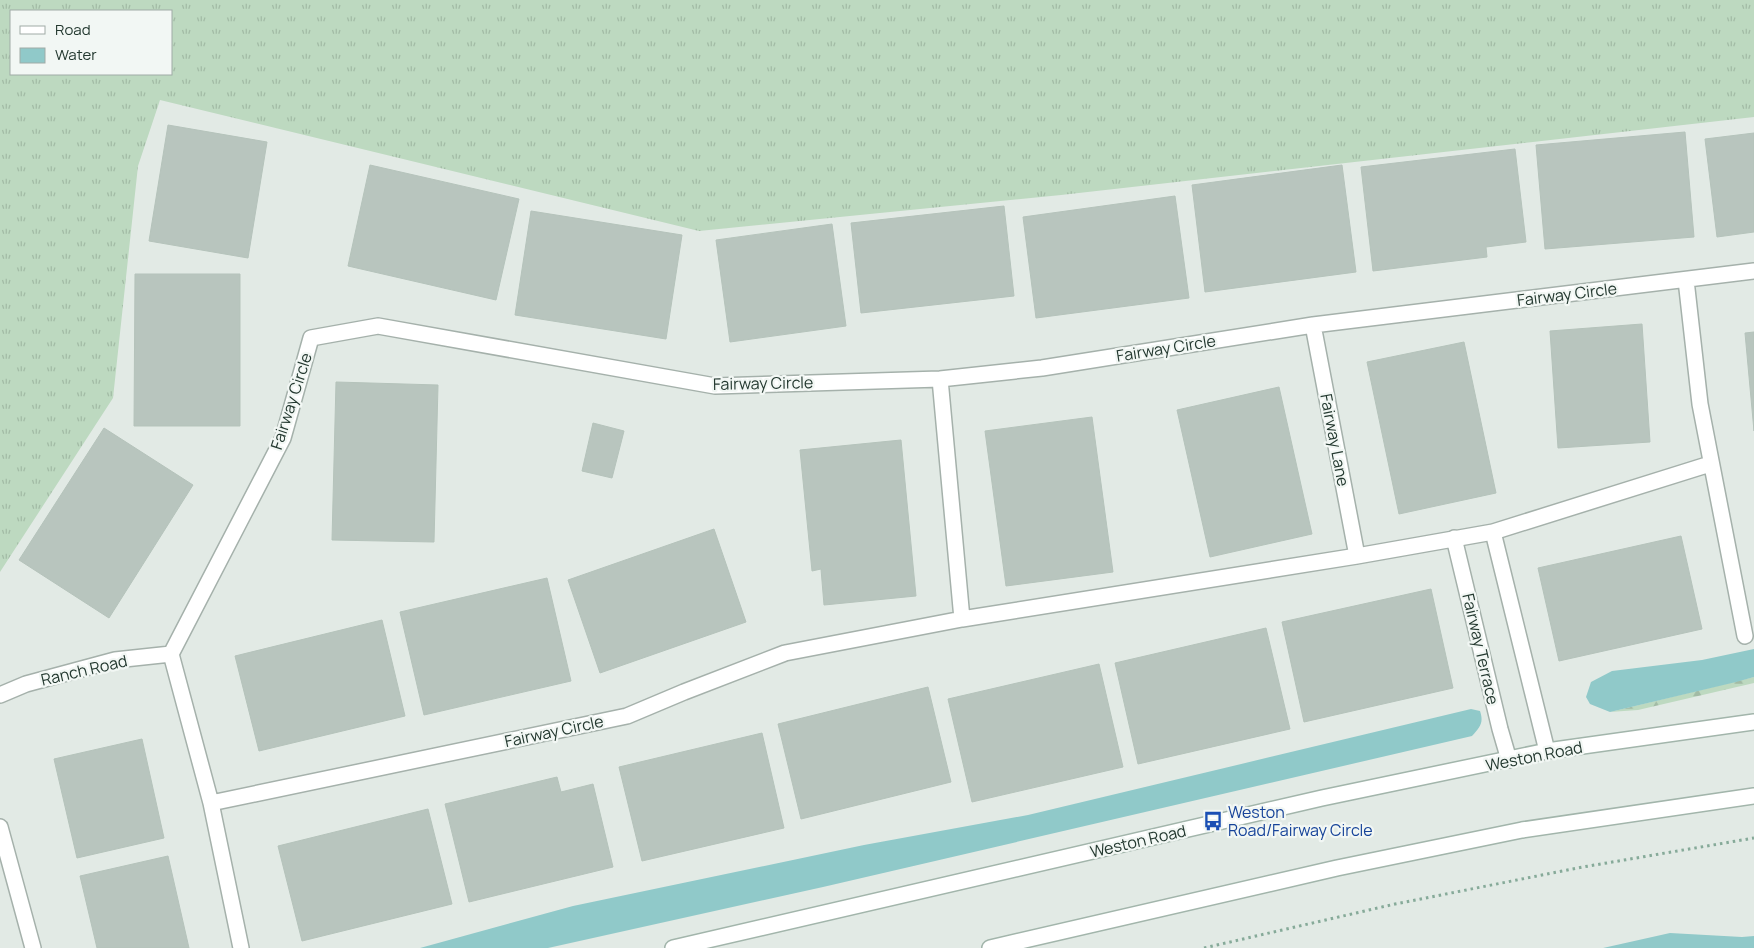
<svg xmlns="http://www.w3.org/2000/svg" width="1754" height="948" font-family="Manrope,sans-serif">
  <defs>
    <pattern id="grass-tufts" width="24" height="20" patternUnits="userSpaceOnUse" patternTransform="scale(1.25)"><rect width="24" height="20" fill="#bdd9c0"/><path d="M3 7l-1-3M5 7V3M7 7l1-3M15 17l-1-3M17 17v-4M19 17l1-3" fill="none" stroke="#a2bba5"/></pattern>
    <pattern id="forest-firs" width="22" height="20" patternUnits="userSpaceOnUse" patternTransform="scale(1.25)"><rect width="22" height="20" fill="#bdd9c0"/><path d="M5 1l3.5 6h-7zM16 11l3.5 6h-7z" fill="#a2bba5"/></pattern>
  </defs>
  <rect width="100%" height="100%" fill="#e2eae5"/>
  <!-- grass -->
  <path fill="url(#grass-tufts)" fill-rule="evenodd" d="M0,0h1754v117l-693,78 -362,36 -539,-131 -22,66 -25,232 -113,174zM11,11h160v63h-160z"/>
  <!-- forest -->
  <path fill="url(#forest-firs)" d="M1754,677v6l-116,27 -28,2z"/>
  <!-- water -->
  <path fill="#90c9c9" d="M1754,649v28l-18,5 -126,30 -20,-8 -4,-7 5,-15 21,-11 90,-11z
    M1471,709l9,2c4,12 0,16 -8,25l-649,151 -275,61h-128l153,-42 291,-61 164,-30z
    M1670,933l72,4 12,-1v12h-151z"/>
  <!-- building -->
  <path fill="#b8c5be" stroke="#b5c3bb" d="M168,125l99,17 -19,116 -99,-17z
    M1685,132l9,105 -149,12 -9,-104z
    M1754,133v99l-37,5 -12,-98z
    M1515,149l11,93 -40,5 1,10 -114,14 -12,-104z
    M370,165l149,34 -23,101 -148,-34z
    M1342,165l14,107 -151,20 -13,-107z
    M1175,196l14,102 -153,20 -13,-101z
    M1004,206l10,90 -153,17 -10,-90z
    M531,211l151,24 -16,104 -151,-24z
    M832,224l14,102 -116,16 -14,-102z
    M135,274h105v152h-106z
    M1642,324l8,118 -92,6 -8,-117z
    M1754,332v99l-9,-98z
    M1464,342l32,151 -97,21 -32,-152z
    M336,382l102,3 -4,157 -102,-2z
    M1279,387l33,147 -102,23 -33,-147z
    M1092,417l21,155 -107,14 -21,-155z
    M593,423l31,8 -12,47 -30,-7z
    M104,428l89,57 -84,133 -90,-58z
    M901,440l15,156 -92,9 -3,-36 -9,2 -12,-121z
    M714,529l32,93 -146,51 -32,-93z
    M1681,536l21,93 -143,32 -21,-93z
    M547,578l24,103 -147,34 -24,-103z
    M1431,589l22,99 -149,34 -22,-100z
    M382,620l23,96 -146,35 -24,-95z
    M1266,628l24,101 -152,35 -23,-101z
    M1099,664l24,103 -151,35 -24,-103z
    M928,687l23,95 -150,37 -23,-95z
    M762,733l22,95 -142,33 -23,-94z
    M142,739l22,99 -87,20 -23,-99z
    M557,777l4,15 32,-8 20,83 -144,35 -24,-98z
    M428,809l24,95 -150,37 -24,-95z
    M168,856l21,92h-92l-17,-72z"/>
  <g fill="none" stroke-linecap="round" stroke-linejoin="round">
    <defs>
      <path id="minor" d="M1686,280l14,124 45,232
        M1313,325l44,231
        M940,379l22,240
        M1710,464l-217,68 -136,24 -395,63 -177,34 -101,39 -57,24 -416,87 -40,-149 112,-216 28,-100 67,-12 337,60 225,-7 102,-11 271,-43 441,-54
        M1493,532l54,219
        M1454,538l46,191 9,31
        M0,695l26,-11 89,-24 56,-6
        M211,803l30,145"/>
      <path id="tertiary" d="M0,827l33,121"/>
      <path id="secondary" d="M673,948l649,-150 225,-47 207,-29
        M990,948l347,-80 185,-38 232,-34"/>
    </defs>
    <!-- minor casing -->
    <use href="#minor" stroke="#a5b1ab" stroke-width="18"/>
    <!-- tertiary casing -->
    <use href="#tertiary" stroke="#a5b1ab" stroke-width="18"/>
    <!-- secondary casing -->
    <use href="#secondary" stroke="#a2b5ab" stroke-width="18"/>
    <!-- path -->
    <path stroke="#86aa99" stroke-width="3" stroke-dasharray="2.5 4" stroke-linecap="butt" d="M1204,948l191,-44 188,-37 171,-29"/>
    <!-- minor -->
    <use href="#minor" stroke="#fff" stroke-width="15"/>
    <!-- tertiary -->
    <use href="#tertiary" stroke="#fff" stroke-width="15"/>
    <!-- secondary -->
    <use href="#secondary" stroke="#fff" stroke-width="15"/>
  </g>
  <!-- icons -->
  <defs>
    <symbol id="bus-bare" viewBox="-9 -9 18 18"><path d="M-5-6H5V4H4V6H2V4H-2V6H-4V4H-5ZM-3.5-4V0h7V-4ZM-3.5 1.2v1.5H-2V1.2ZM2 1.2v1.5H3.5V1.2Z" fill="#1a4fb4" stroke="#f2f7f4" stroke-width="2.5" paint-order="stroke"/></symbol>
  </defs>
  <g fill-rule="evenodd">
    <use href="#bus-bare" x="1199" y="807" width="28" height="28"/>
  </g>
  <g text-anchor="middle" stroke-width="4.5" stroke-linejoin="round" paint-order="stroke">
    <!-- street labels -->
    <g font-size="16" fill="#243930" stroke="#f2f7f4">
      <text transform="translate(1567 294) rotate(-7)" y="6">Fairway Circle</text>
      <text transform="translate(1166 348) rotate(-9)" y="6">Fairway Circle</text>
      <text transform="translate(763 383) rotate(-1)" y="6">Fairway Circle</text>
      <text transform="translate(291 401) rotate(-72)" y="6">Fairway Circle</text>
      <text transform="translate(1335 440) rotate(79)" y="6">Fairway Lane</text>
      <text transform="translate(1481 649) rotate(77)" y="6">Fairway Terrace</text>
      <text transform="translate(84 670) rotate(-13)" y="6">Ranch Road</text>
      <text transform="translate(554 731) rotate(-12)" y="6">Fairway Circle</text>
      <text transform="translate(1534 756) rotate(-11)" y="6">Weston Road</text>
      <text transform="translate(1138 841) rotate(-13)" y="6">Weston Road</text>
    </g>
    <!-- transit labels -->
    <g font-size="16" fill="#164399" stroke="#f2f7f4" text-anchor="start">
      <text x="1228" y="818">Weston<tspan x="1228" dy="18">Road/Fairway Circle</tspan></text>
    </g>
  </g>
  <!-- legend -->
  <rect x="10" y="10" width="162" height="65" fill="#f2f7f4" stroke="#a0aba6"/>
  <rect x="20" y="26" width="25" height="8" fill="#ffffff" stroke="#a0aba6"/>
  <text x="55" y="35" font-size="15" fill="#243930">Road</text>
  <rect x="20" y="48" width="25" height="15" fill="#90c9c9" stroke="#a0aba6"/>
  <text x="55" y="60" font-size="15" fill="#243930">Water</text>
</svg>
